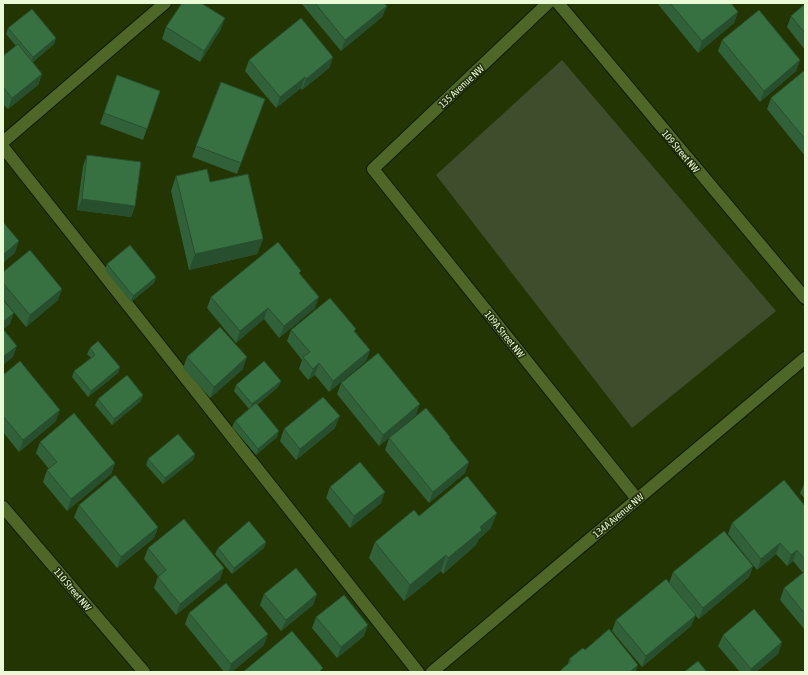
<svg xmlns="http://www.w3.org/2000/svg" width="808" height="675" font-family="'Asap Condensed',sans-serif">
  <rect width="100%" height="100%" fill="#233502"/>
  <!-- green -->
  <path fill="#3f4d2d" d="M562,60l214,251 -144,117 -196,-253z"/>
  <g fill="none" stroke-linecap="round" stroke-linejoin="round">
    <defs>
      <path id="lane" d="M3,142l162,-139
        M3,147l415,525"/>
      <path id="street" d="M548,3l-175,166 264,330
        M558,3l247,295
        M3,507l141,165
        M432,672l373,-314"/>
    </defs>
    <!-- lane casing -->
    <use href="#lane" stroke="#0f1b00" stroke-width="14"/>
    <!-- street casing -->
    <use href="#street" stroke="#0f1b00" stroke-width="14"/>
    <!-- lane -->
    <use href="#lane" stroke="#4e6726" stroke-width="12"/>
    <!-- street -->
    <use href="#street" stroke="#4e6726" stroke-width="12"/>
  </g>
  <!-- wall -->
  <path fill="#306138" d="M301,3h83l3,3 -5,11 -41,34z
    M657,3h74l7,9 -4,11 -36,30z
    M805,4v46l-18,-23 4,-11z
    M166,27l55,2 -21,33 -38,-23z
    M8,28l48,10 -2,6 -21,18 9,12 -4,11 -30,24 -5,-5v-48l13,-10 -10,-12z
    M722,40l78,20 -4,11 -36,31 -42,-51z
    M333,57l-4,11 -27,22 -1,-2 -25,20 -31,-37 4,-11z
    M805,70v86l-38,-47 4,-11z
    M117,75l43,16 -17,49 -43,-16z
    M221,82l44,17 -28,75 -45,-17z
    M87,155l48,51 -4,11 -54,-7 6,-44z
    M176,176l87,63 -6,15 -68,16 -18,-79z
    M107,264l49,13 -2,6 -23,19 -26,-32z
    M3,272l55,28 -32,27 -23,-28z
    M300,274l15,34 -36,30 -15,-19 -28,24 -29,-35 4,-11z
    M291,330l64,2 15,18 -4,11 -37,31 -14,-17 -7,5 -9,-11 3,-9 -15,-19z
    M90,348l30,19 -2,6 -30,24 -16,-20 2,-6 17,-13 -4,-4z
    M187,357l56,12 -33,29 -27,-30z
    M3,375l53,46 -37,31 -16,-20z
    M281,381l-3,6 -21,18 20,32 -21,18 -24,-28 3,-6 14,-12 -15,-18 2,-6z
    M341,383l75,32 -37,31 -42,-52z
    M98,399l43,2 -29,24 -17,-20z
    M335,428l-39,32 -16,-19 4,-12z
    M450,437v1l15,35 -36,30 -44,-53 4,-12z
    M40,442l75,21 -4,11 -44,37 -24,-29 4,-12 2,-1 -13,-16z
    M195,454l-2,6 -30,24 -17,-19 2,-6z
    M805,482v17l-5,-6z
    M330,487l51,16 -31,25 -24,-30z
    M79,505l79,22 -4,11 -37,30 -43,-51z
    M805,506v124l-25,-30 4,-12 19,-15 -10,-12 -6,5 -11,-12 -19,16 -29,-36 4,-11z
    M419,516l72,12 -12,11 -3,6 -33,29 -2,-3 -37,30 -35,-43 6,-16z
    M266,542l-2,6 -32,26 -17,-20 3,-6z
    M148,548l72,31 -44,36 -22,-27 4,-12 -14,-17z
    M753,566l-4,11 -50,42 -4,-4 -4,11 -49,41 -30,-36 4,-11 53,-37 4,-11z
    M264,594h53l-4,11 -32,26 -21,-26z
    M189,613l75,32 -32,27h-8l-39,-48z
    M316,617l48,19 -27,22 -25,-30z
    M723,635l59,7 -4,12 -22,18h-16l-22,-26z
    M585,650l51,22h-76v-1l8,-7 1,-5z"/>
  <!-- shaded-wall -->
  <path fill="#274f2e" d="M387,6l-5,11 -41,34 4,-11z
    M738,12l-4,11 -36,30 4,-12z
    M225,18l-4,11 -21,33 4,-11z
    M56,38l-2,6 -23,19 2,-6z
    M333,57l-4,11 -27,22 4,-11z
    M800,60l-4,11 -36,31 4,-11z
    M42,74l-4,11 -30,24 4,-11z
    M305,77l-4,11 -25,20 4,-11z
    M82,199l53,7 -4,11 -54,-7z
    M263,239l-6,15 -68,16 6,-16z
    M19,241l-4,12 -12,10v-8z
    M156,277l-2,6 -23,19 2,-6z
    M62,289l-4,11 -32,27 4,-12z
    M319,297l-4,11 -36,30 5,-12z
    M268,308l-4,11 -28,24 4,-12z
    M14,313l-4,11 -7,6v-8z
    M17,346l-4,11 -10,8v-8z
    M370,350l-4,11 -37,31 4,-11z
    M247,357l-4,12 -33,29 4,-11z
    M319,363l-4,12 -7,5 5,-11z
    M120,367l-2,6 -30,24 3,-6z
    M281,381l-3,6 -28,23 2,-6z
    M143,395l-2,6 -29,24 2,-6z
    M420,404l-4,11 -37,31 4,-11z
    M60,410l-4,11 -37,31 4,-12z
    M340,416l-5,12 -39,32 4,-11z
    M279,431l-2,6 -21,18 2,-6z
    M195,454l-2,6 -30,24 2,-6z
    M469,462l-4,11 -36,30 4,-11z
    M115,463l-4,11 -44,37 4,-12z
    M385,492l-4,11 -31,25 4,-12z
    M497,513l-6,15 -12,11 -3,6 -33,29 5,-16 32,-31z
    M158,527l-4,11 -37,30 4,-11z
    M266,542l-2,6 -32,26 2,-6z
    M780,543l-4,11 -19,16 4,-11z
    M797,550l-4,11 -6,5 4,-11z
    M446,555l-5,16 -37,30 6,-16z
    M753,566l-4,11 -50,42 4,-11z
    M224,568l-4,11 -44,36 4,-11z
    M317,594l-4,11 -32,26 5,-11z
    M696,615l-5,11 -49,41 4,-11z
    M368,625l-4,11 -27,22 4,-11z
    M268,634l-4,11 -32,27h-3l2,-8z
    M782,642l-4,12 -22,18h-6l1,-3z
    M638,665l-2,7h-6z"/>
  <!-- building -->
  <path fill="#387141" stroke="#274f2e" d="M182,3h19l24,15 -21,33 -38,-24z
    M315,3h69l3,3 -42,34z
    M670,3h61l7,9 -36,29z
    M805,4v29l-14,-17z
    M32,9l24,29 -23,19 -25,-29z
    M759,10l41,50 -36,31 -42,-51z
    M301,18l32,39 -27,22 -1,-2 -25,20 -31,-37z
    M18,44l24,30 -30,24 -9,-11v-31z
    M805,70v69l-34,-41z
    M117,75l43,16 -13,38 -43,-16z
    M221,82l44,17 -24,64 -45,-17z
    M87,155l54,7 -6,44 -53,-7z
    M207,169l3,13 38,-8 15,65 -68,15 -19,-78z
    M3,222l16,19 -16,14z
    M278,242l23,29 -2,2 20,24 -35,29 -16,-18 -28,23 -29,-34z
    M130,245l26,32 -23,19 -26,-32z
    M30,250l32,39 -32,26 -27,-32v-11z
    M330,298l26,31 -2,2 16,19 -37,31 -14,-18 -6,6 -10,-12 7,-5 -19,-22z
    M3,300l11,13 -11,9z
    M220,327l27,30 -33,30 -27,-30z
    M3,329l14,17 -14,11z
    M98,341l22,26 -29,24 -17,-20 21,-16 -5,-7z
    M378,353l42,51 -37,31 -42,-52z
    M20,361l40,49 -37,30 -20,-24v-41z
    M264,361l17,20 -29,23 -16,-19z
    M127,375l16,20 -29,24 -16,-20z
    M323,397l17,19 -40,33 -16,-20z
    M256,403l23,28 -21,18 -23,-28z
    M426,408l24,29 -1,1 20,24 -36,30 -44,-54z
    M74,413l41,50 -44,36 -24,-29 10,-8 -17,-20z
    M178,434l17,20 -30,24 -17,-19z
    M360,462l25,30 -31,24 -24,-29z
    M115,475l43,52 -37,30 -42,-52z
    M467,476l30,37 -17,14 2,3 -34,28 -2,-3 -36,30 -35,-43 39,-32 5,6z
    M784,480l21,26v54l-8,-10 -6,5 -11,-12 -19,16 -29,-36z
    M184,519l40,49 -44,36 -22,-27 8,-7 -18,-22z
    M249,521l17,21 -32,26 -16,-20z
    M724,531l29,35 -50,42 -30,-36z
    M296,568l21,26 -31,26 -22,-26z
    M804,572l1,1v41l-21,-26z
    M666,579l30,36 -50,41 -30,-36z
    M226,583l42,51 -37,30 -42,-51z
    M344,595l24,30 -27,22 -25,-30z
    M754,609l28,33 -31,27 -28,-34z
    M609,629l29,36 -8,7h-69l-1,-1 11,-10 -2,-2 14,-11 2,2z
    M292,631l31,37 -4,4h-76z
    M698,661l9,11h-23z"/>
  <g text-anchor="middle" stroke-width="3" stroke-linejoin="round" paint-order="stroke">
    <!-- street labels -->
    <g font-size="10" fill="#eafad7" stroke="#1d2a07">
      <text transform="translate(461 86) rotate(-43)" y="4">135 Avenue NW</text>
      <text transform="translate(681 151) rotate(50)" y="4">109 Street NW</text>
      <text transform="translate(505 334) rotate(51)" y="4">109A Street NW</text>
      <text transform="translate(618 515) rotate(-40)" y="4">134A Avenue NW</text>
      <text transform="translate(73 589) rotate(50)" y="4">110 Street NW</text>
    </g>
  </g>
  <!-- border -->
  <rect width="808" height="675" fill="none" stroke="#eafad7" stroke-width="8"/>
</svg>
